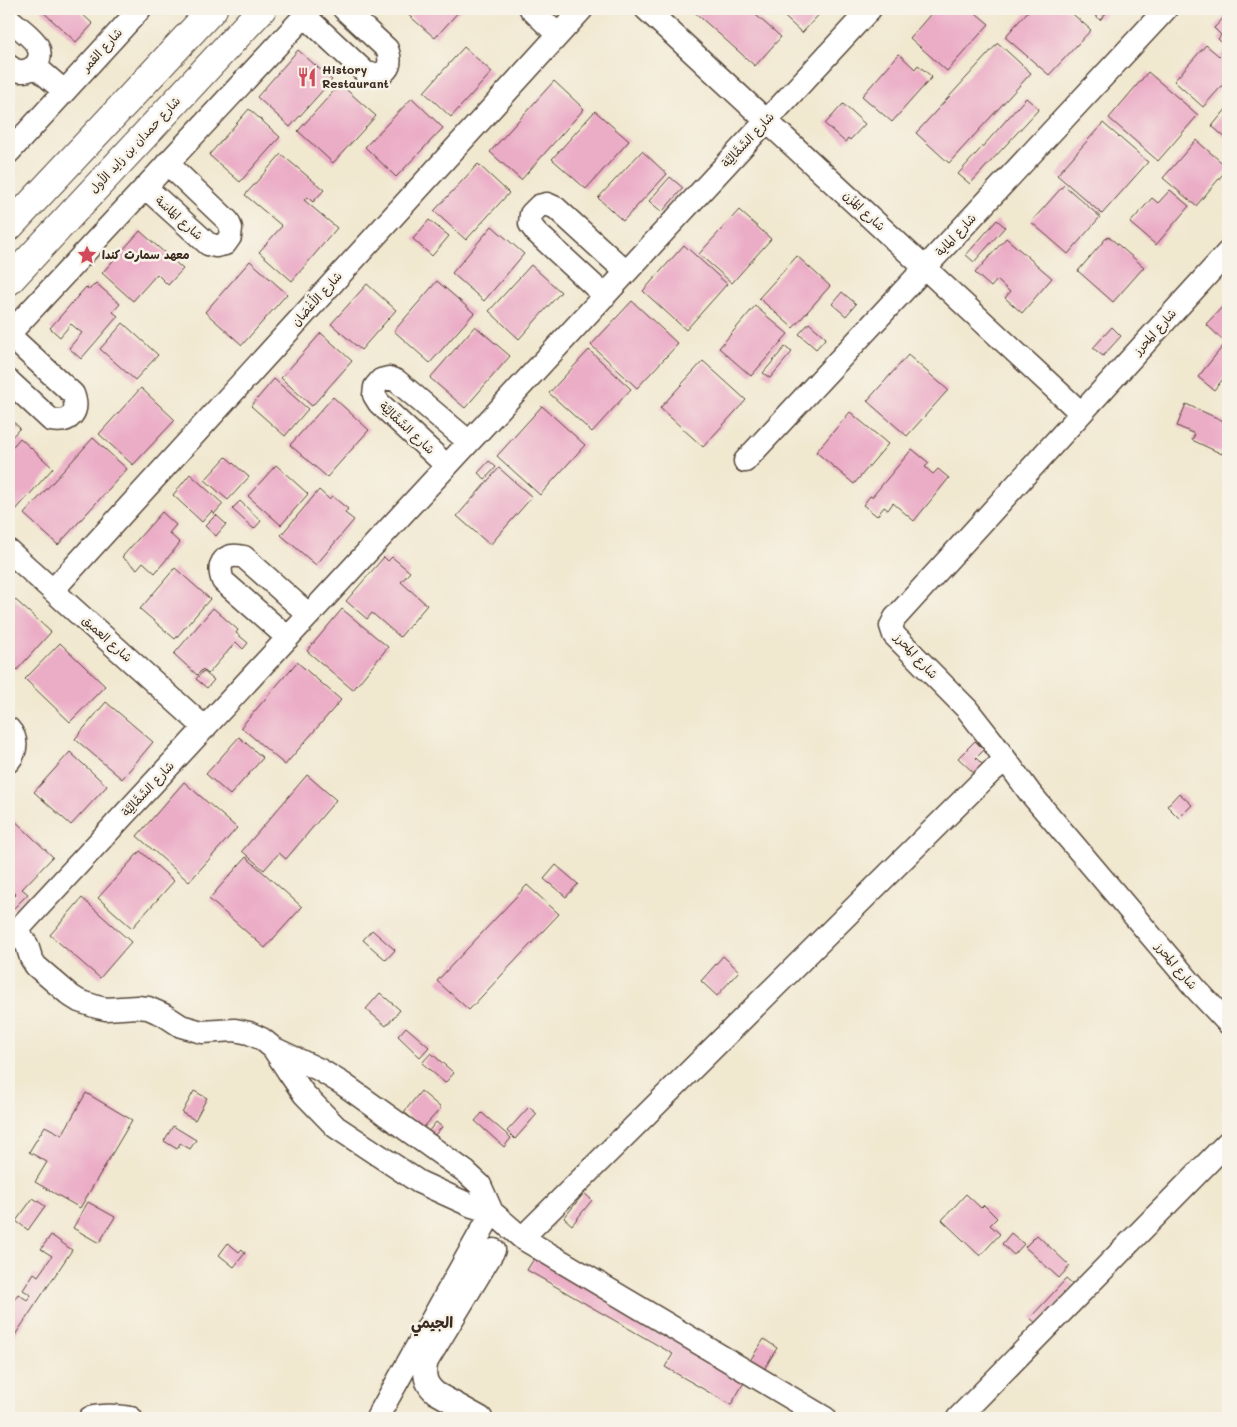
<svg xmlns="http://www.w3.org/2000/svg" width="1237" height="1427" font-family="Mali,'Playpen Sans Arabic',sans-serif">
  <rect width="100%" height="100%" fill="#f7f3e8"/>
  <filter id="ink" filterUnits="userSpaceOnUse"><feTurbulence type="fractalNoise" baseFrequency=".02" numOctaves="2"/><feDisplacementMap in="SourceGraphic" scale="10" xChannelSelector="R" yChannelSelector="G"/><feConvolveMatrix kernelMatrix="1 2 1 2 8 2 1 2 1" color-interpolation-filters="sRGB"/></filter>
  <filter id="wash" filterUnits="userSpaceOnUse"><feTurbulence type="fractalNoise" baseFrequency=".0096" numOctaves="4" result="noise"/><feDisplacementMap in="SourceGraphic" scale="20" xChannelSelector="R" yChannelSelector="G"/><feGaussianBlur stdDeviation="1.12" result="paint"/><feColorMatrix in="noise" values="0 0 0 0 0 0 0 0 0 0 0 0 0 0 0 0 0 1.4 0 .05"/><feComposite in="paint" operator="in"/></filter>
  <g filter="url(#wash)">
    <rect width="100%" height="100%" fill="#f1e8d0"/>
    <g id="blocks">
      <!-- building -->
      <path fill="#ebacc6" d="M43,9h40l-3,3 13,12 -17,18 -34,-31z
        M410,9h51l-26,29 -29,-25z
        M691,9h58l32,28 -26,29z
        M776,9h48l-22,24z
        M935,9h36l18,15 -42,47 -37,-33z
        M1030,9h37l24,21 -42,45 -44,-38z
        M1088,9h22l-10,11z
        M1228,13v36l-10,-10 3,-4 -7,-7z
        M998,43l33,30 -82,90 -33,-30z
        M1206,45l13,11 6,-6 3,2v27l-25,28 -29,-26z
        M464,47l28,25 -41,45 -27,-25z
        M298,50l34,30 -42,47 -33,-30z
        M899,54l16,15 3,-4 14,12 -40,45 -30,-26z
        M1148,72l50,43 -40,46 -49,-43z
        M554,81l30,28 -63,71 -31,-28z
        M340,84l36,32 -43,47 -35,-32z
        M412,98l31,30 -47,49 -31,-30z
        M1026,98l13,11 -69,75 -12,-10z
        M9,100l7,6 -7,9z
        M843,104l22,20 -15,16 -2,-2 -3,4 -20,-18z
        M1228,107v33l-16,-14z
        M249,109l31,28 -40,45 -31,-27z
        M595,111l34,30 -43,48 -34,-30z
        M1103,123l45,39 -46,52 -45,-39z
        M1196,140l32,28 -32,38 -33,-28z
        M642,151l25,23 -44,47 -25,-23z
        M281,154l43,36 -11,12 -6,-5 -3,3 33,28 -45,53 -33,-29 23,-26 -37,-31z
        M478,164l31,29 -43,47 -32,-29z
        M670,177l13,11 -21,24 -13,-11z
        M1064,185l36,32 -32,37 -37,-32z
        M1170,190l19,16 -33,39 -26,-22 22,-25 6,5z
        M739,210l32,29 -39,44 -33,-29z
        M429,220l20,16 -17,20 -19,-17z
        M997,220l8,7 -31,35 -8,-7z
        M492,226l32,28 -40,47 -32,-28z
        M140,231l43,38 -15,16 -11,-11 -24,27 -31,-28z
        M1108,236l36,31 -31,35 -35,-31z
        M1006,238l46,40 -30,35 -17,-15 5,-6 -13,-12 -6,7 -16,-14z
        M684,245l43,39 -41,46 -43,-39z
        M797,256l33,30 -37,42 -34,-30z
        M250,261l37,33 -45,51 -37,-33z
        M531,265l30,27 -42,47 -30,-28z
        M437,281l37,32 -44,50 -36,-32z
        M96,283l24,21 -7,8 5,4 -37,43 -12,-11 13,-15 -11,-9 -11,13 -10,-9 36,-41 3,3z
        M367,284l29,26 -35,40 -30,-26z
        M842,292l14,12 -10,12 -14,-12z
        M632,301l46,43 -41,44 -46,-43z
        M1228,301v44l-22,-21z
        M755,306l33,28 -37,42 -32,-28z
        M123,323l35,32 -23,25 -35,-31z
        M809,323l17,15 -10,11 -17,-15z
        M475,326l35,30 -45,52 -35,-30z
        M1112,327l9,9 -18,20 -10,-8z
        M321,333l31,28 -40,45 -31,-28z
        M1223,346l5,4v23l-14,17 -16,-13z
        M785,347l7,5 -22,26 -7,-5z
        M589,350l42,39 -39,43 -43,-39z
        M908,355l40,35 -41,46 -40,-35z
        M703,361l43,39 -43,47 -43,-39z
        M274,379l34,30 -23,27 -34,-30z
        M141,388l34,32 -42,45 -34,-31z
        M333,397l36,33 -42,47 -37,-32z
        M1186,404l42,19v17l-6,14 -30,-14 3,-6 -18,-8z
        M542,406l43,39 -45,50 -43,-39z
        M850,412l38,32 -34,40 -38,-32z
        M9,418l11,10 -11,12z
        M20,438l33,30 -39,44 -5,-4v-57z
        M93,438l34,31 -69,76 -34,-31z
        M912,449l17,14 -4,4 8,7 5,-5 11,9 -35,43 -21,-18 -5,7 -4,-3 -7,9 -14,-11 7,-9 2,1z
        M226,457l23,20 -21,23 -23,-20z
        M489,461l7,6 -11,12 -7,-6z
        M276,465l32,29 -27,31 -33,-29z
        M499,468l33,29 -42,48 -33,-29z
        M190,474l33,30 -9,10 -2,-3 -10,11 -29,-27z
        M319,490l10,9 3,-3 16,13 -3,4 9,7 -38,45 -35,-30z
        M240,501l21,20 -7,8 -22,-20z
        M162,512l14,13 -7,8 11,10 -25,30 -12,-11 -6,7 -15,-12z
        M216,515l10,9 -10,12 -11,-10z
        M384,557l4,4 4,-4 18,15 -9,10 26,23 -27,32 -28,-24 -5,6 -21,-18z
        M175,568l35,31 -35,40 -35,-30z
        M9,594l42,38 -34,38 -8,-7z
        M213,608l25,22 -2,3 12,10 -5,6 -7,-7 -28,32 -5,-5 -6,6 -23,-21z
        M342,609l46,38 -35,43 -46,-39z
        M60,643l45,43 -35,36 -45,-43z
        M297,662l44,38 -56,65 -44,-38z
        M203,671l11,9 -7,8 -11,-9z
        M106,702l47,40 -31,37 -47,-40z
        M239,737l24,21 -33,37 -24,-21z
        M975,741l9,9 -8,8 7,7 -8,9 -17,-16z
        M70,752l37,34 -36,39 -37,-33z
        M307,775l29,25 -50,59 -7,-6 -15,17 -22,-19z
        M184,782l53,46 -48,54 -52,-46z
        M1179,793l13,12 -13,13 -12,-12z
        M10,816l43,41 -31,32 6,5 -15,15 -4,-4v-3l7,-7 -7,-6v-72z
        M140,851l34,30 -42,47 -34,-30z
        M246,857l56,50 -37,41 -56,-49z
        M556,865l22,19 -12,13 -22,-18z
        M527,885l32,29 -90,96 -32,-29z
        M82,898l49,44 -31,36 -50,-43z
        M372,930l23,20 -9,10 -23,-20z
        M723,956l16,15 -22,25 -16,-15z
        M380,993l20,17 -14,16 -20,-17z
        M406,1027l23,20 -9,10 -22,-21z
        M431,1053l23,20 -9,10 -23,-20z
        M194,1091l13,7 -12,22 -13,-7z
        M421,1091l20,17 -18,20 -19,-16z
        M86,1093l46,27 -52,88 -45,-26 12,-20 -18,-10 16,-26 17,9z
        M529,1107l8,7 -22,25 -8,-8z
        M482,1113l29,25 -7,9 -29,-26z
        M436,1122l6,5 -8,9 -6,-4z
        M173,1126l23,14 -6,9 -10,-6 -3,6 -13,-8z
        M584,1193l8,7 -20,25 -8,-7z
        M966,1194l15,14 3,-3 13,13 -7,7 10,9 -20,22 -38,-36z
        M33,1198l12,8 -17,24 -12,-9z
        M88,1202l27,15 -16,26 -26,-15z
        M1011,1233l13,11 -10,11 -12,-11z
        M51,1235l21,15 -63,94v-45l4,2 5,-7 9,6 4,-5 -8,-5 11,-17 4,3 14,-20 -11,-7z
        M1037,1235l33,31 -11,12 -34,-31z
        M228,1243l11,9 3,-3 3,4 -11,14 -15,-12z
        M535,1257l211,122 -15,26 -66,-38 8,-13 -146,-84z
        M1066,1279l8,7 -36,39 -8,-7z
        M764,1339l13,9 -14,23 -14,-9z"/>
    </g>
  </g>
  <g filter="url(#ink)">
    <use href="#blocks" fill-opacity="0" stroke="#564639" stroke-width="1"/>
    <g fill="none" stroke-linecap="round" stroke-linejoin="round">
      <defs>
        <path id="minor" d="M531,9l27,26
          M646,9l435,404
          M305,16l61,57c19,5 28,-6 21,-24l-43,-40
          M9,19c8,7 25,19 29,28 8,18 -15,32 -29,19
          M35,66l29,25
          M9,152l131,-143
          M145,187l63,57 8,2 9,-2 5,-7 1,-9 -3,-7 -61,-58
          M1228,252l-333,366 -4,8 3,9 73,74 25,32 38,52 166,196 32,34
          M605,296l-69,-64 -6,-8 1,-10 8,-8 8,-2 9,4 70,64
          M9,334l302,-325
          M9,335l64,59c7,18 -3,30 -22,26l-42,-39
          M745,461l421,-452
          M447,466l-68,-63 -5,-8 1,-8 6,-7 8,-2 8,3 72,61
          M9,551l196,177
          M53,590l529,-581
          M288,638l-65,-57c-7,-18 2,-29 21,-24l65,58
          M9,729c9,10 8,22 0,32
          M16,931l11,14 4,13 5,8 35,30 8,5 18,6 9,2 31,-2 11,1 16,7 17,11 21,6 33,-2 14,3 13,6 11,9 47,22 23,14 123,88 14,13 12,27 -115,206
          M9,939l861,-930
          M273,1048l15,23 16,23 32,33 83,55 53,24 20,6 30,26 303,180
          M522,1238l469,-466 15,-12
          M90,1418c13,-4 28,-2 41,0
          M481,1418l-45,-25c-11,-9 -13,-19 -9,-32l67,-111
          M958,1418l270,-276"/>
        <path id="major" d="M9,227l204,-218
          M9,281l253,-272"/>
      </defs>
      <!-- minor casing -->
      <use href="#minor" stroke="#564639" stroke-width="25"/>
      <!-- major casing -->
      <use href="#major" stroke="#564639" stroke-width="30"/>
      <!-- minor -->
      <use href="#minor" stroke="#fff" stroke-width="22"/>
      <!-- major -->
      <use href="#major" stroke="#fff" stroke-width="28"/>
    </g>
  </g>
  <!-- icons -->
  <defs>
    <symbol id="restaurant-bare" viewBox="-9 -9 18 18"><path d="M-5-6h1v4h1v-4h1v4h1v-4h1v5L-1.5 .5V6h-2V.5L-5-1ZM5-6V6H3V1.5H1.5Q1.5-4 5-6Z" fill="#d1495b" stroke="#f7f3e8" stroke-width="2.5" paint-order="stroke"/></symbol>
    <symbol id="sight-bare" viewBox="-9 -9 18 18"><path d="M0-6L1.8-2.2L6-1.7L2.9 1.2L3.7 5.4L0 3.3L-3.7 5.4L-2.9 1.2L-6-1.7L-1.8-2.2Z" fill="#d1495b" stroke="#f7f3e8" stroke-width="2.5" paint-order="stroke"/></symbol>
  </defs>
  <g fill-rule="evenodd">
    <use href="#restaurant-bare" x="293" y="63" width="28" height="28"/>
    <use href="#sight-bare" x="73" y="241" width="28" height="28"/>
  </g>
  <g text-anchor="middle" stroke-width="5" stroke-linejoin="round" paint-order="stroke">
    <!-- street labels -->
    <g font-size="12" fill="#3b2a1e" stroke="#f7f3e8">
      <text transform="translate(102 50) rotate(-48)" y="4">شارع القمر</text>
      <text transform="translate(748 140) rotate(-47)" y="4">شارع السَّمَّالِيَّة</text>
      <text transform="translate(135 145) rotate(-47)" y="4">شارع حمدان بن زايد الأول</text>
      <text transform="translate(864 211) rotate(43)" y="4">شارع المُزْن</text>
      <text transform="translate(179 218) rotate(42)" y="4">شارع المَاسَة</text>
      <text transform="translate(956 235) rotate(-47)" y="4">شارع الماية</text>
      <text transform="translate(317 299) rotate(-48)" y="4">شارع الأَغْصَان</text>
      <text transform="translate(1155 332) rotate(-48)" y="4">شارع المحرز</text>
      <text transform="translate(407 428) rotate(43)" y="4">شارع السَّمَّالِيَّة</text>
      <text transform="translate(107 639) rotate(42)" y="4">شارع العميق</text>
      <text transform="translate(916 656) rotate(47)" y="4">شارع المحرز</text>
      <text transform="translate(148 789) rotate(-47)" y="4">شارع السَّمَّالِيَّة</text>
      <text transform="translate(1176 966) rotate(50)" y="4">شارع المحرز</text>
    </g>
    <!-- poi labels -->
    <g font-size="12" font-weight="bold" fill="#3b2a1e" stroke="#f7f3e8" text-anchor="start">
      <text x="322" y="74">History<tspan x="322" dy="14">Restaurant</tspan></text>
      <text x="102" y="259">معهد سمارت كندا</text>
    </g>
    <!-- quarter labels -->
    <g font-size="15" font-weight="bold" fill="#3b2a1e" stroke="#f7f3e8">
      <text x="432" y="1328">الجيمي</text>
    </g>
  </g>
  <!-- margin -->
  <rect width="1237" height="1427" fill="none" stroke="#f7f3e8" stroke-width="30"/>
</svg>
